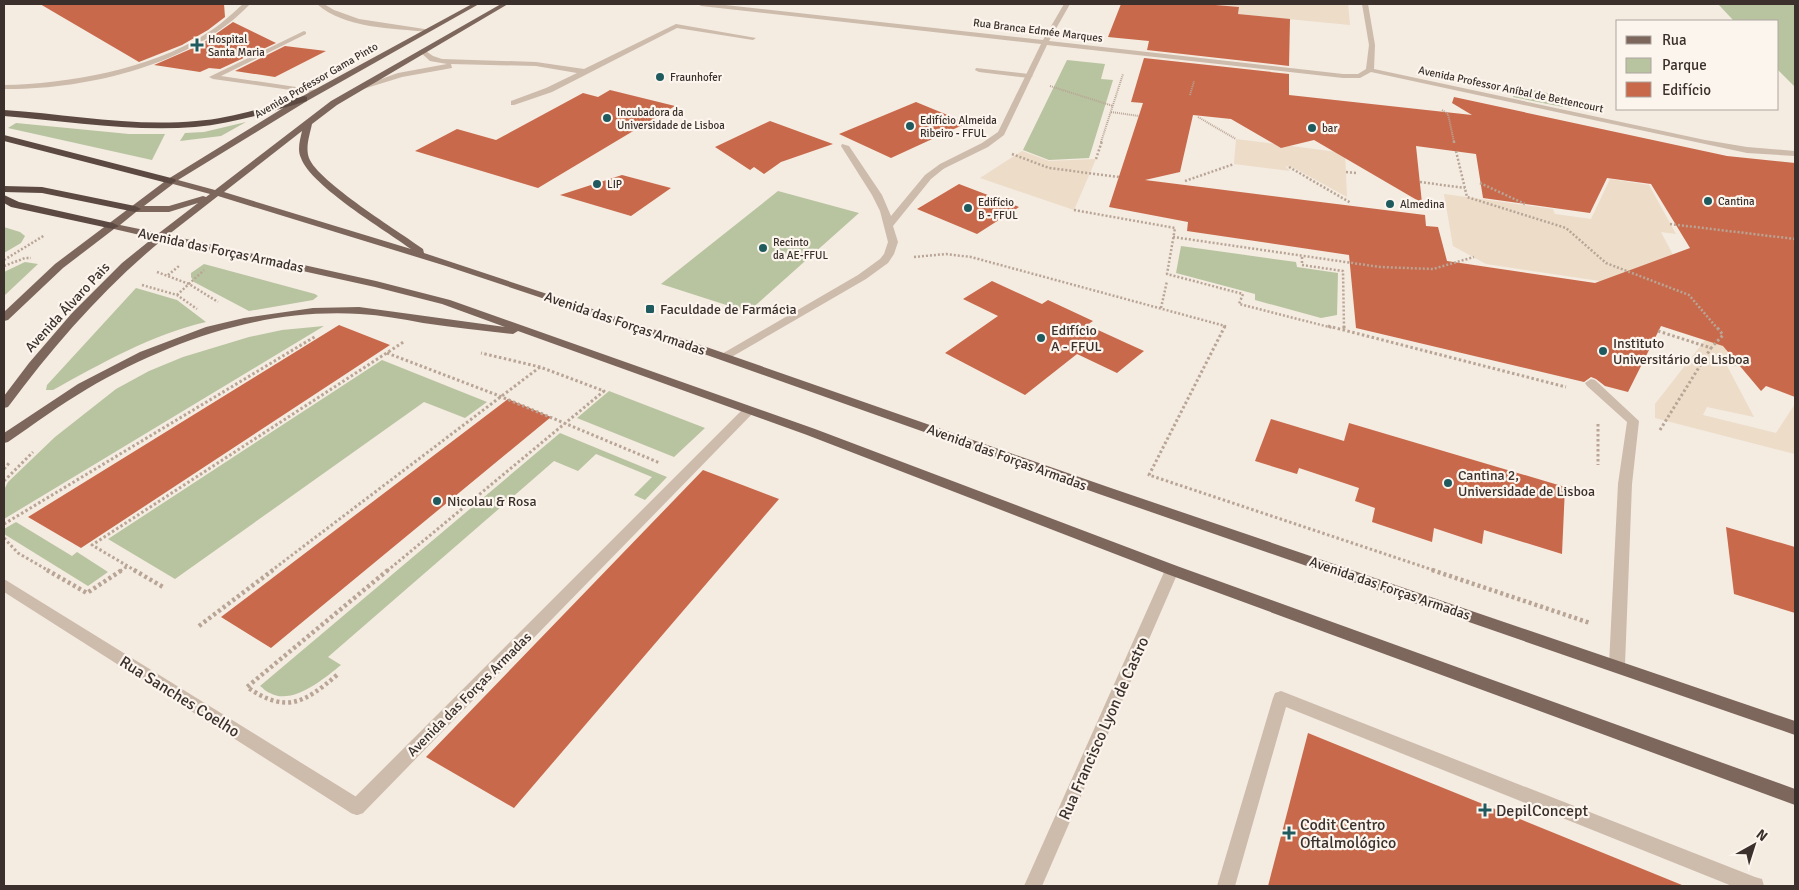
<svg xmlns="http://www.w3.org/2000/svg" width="1799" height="890" font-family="Signika,sans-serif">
  <rect width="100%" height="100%" fill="#f4ebe1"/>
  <!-- green -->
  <path fill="#b8c4a0" d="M1718,4h77v83l-17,-17v-49h-44z
    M1067,60l38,4 -4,15 12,1 -24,78 -40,2 -26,-10z
    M1518,87l49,10 -4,10 -50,-10z
    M246,122l-25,14 -41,5 5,-8 19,-1z
    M16,123l113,11h36l-13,26 -144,-32z
    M778,191l81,22 -111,99 -87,-28z
    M4,227l16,5 5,4 -4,7 -17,10z
    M1181,246l115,16 1,5 41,6 -1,42 -16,3 -66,-18v-6l-79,-21z
    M25,262l13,2 -34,32v-24z
    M204,264l111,30 3,2 -5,4 -64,11 -55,-29 -3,-5v-4z
    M136,288l41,12 29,22c-55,13 -104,41 -153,68h-7l1,-5z
    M324,326l-320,193v-29l4,-8 47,-45 61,-48 33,-18 34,-14 66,-20 33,-7z
    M382,360l105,42 -22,16 -41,-16 -249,177 -67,-40z
    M609,391l96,37 -31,29 -97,-39z
    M560,433l107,44 -22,23 -11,-5 18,-18 -56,-23 -18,17 -24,-10 -226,196 13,8c-16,13 -49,41 -71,28 -4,-1 -7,-5 -10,-7z
    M16,522l56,34 5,-4 31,20 -20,14 -84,-52v-5z"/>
  <!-- plaza -->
  <path fill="#ecdcc8" d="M1204,4h144l2,21 -112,-11 1,-7z
    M1236,139l109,14 2,44 -53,-29 -9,-2 5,5 -56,-7z
    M1022,151l27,10 47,-2 -22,51 -94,-32z
    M1610,179l39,6 27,49 -15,-2 33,63 -208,-31 -33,-18 -9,-52 109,15 2,5 36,5z
    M1687,296l64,71 -24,-1 27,51 -47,-10 -4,8 73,18 19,-29v50l-140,-36v-14l50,-64z"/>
  <!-- building -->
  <path fill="#c8694b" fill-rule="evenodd" d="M40,4h184l1,13 -17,13 -26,15 -43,17z
    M1121,4h83l35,3 -1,7 52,5 -1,47 -142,-16 2,-9 -41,-4z
    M233,22l43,21 -56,26 -11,-1 -9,4 -46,-7 46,-20z
    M285,46l41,5 -51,26 -40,-6z
    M1144,58l145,16v21l183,20 -20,-12 2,-6 273,59 68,7v234l-29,-11 -5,5 -38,-45 -62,-20 -33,66 -23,-6 -9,-7 -5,-2 -7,5 -228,-54 -7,-73 -162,-24 1,-9 -79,-15 34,-104 -12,-1zM1193,115l38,4 50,29 33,-8 108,63 -6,-57 60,8 7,44 107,15 17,-35 44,6 39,64 -95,35 -148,-22 -9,-34 -12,-1 -1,-11 -280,-35 35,-8z
    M610,90l65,16 -137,82 -123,-37 42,-22 39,11 87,-47 15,4z
    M916,102l51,21 -76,35 -52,-24z
    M770,121l63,23 -52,18 -17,12 -10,-7 -4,3 -35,-23z
    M622,175l49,13 -40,28 -71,-21z
    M959,184l60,23 -42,27 -60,-25z
    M992,281l50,23 6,-4 45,21 -6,4 57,26 -27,22 -40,-19 -52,41 -80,-42 53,-37 -35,-17z
    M339,325l51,20 -309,203 -53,-31z
    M508,399l43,18 -280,231 -50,-31z
    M1271,419l73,22 5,-18 216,64 -3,67 -78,-24 -2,14 -48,-16 -2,14 -60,-20 3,-14 -20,-7 4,-13 -60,-20 -2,6 -42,-13z
    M703,470l76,29 -265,309 -88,-51z
    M1726,527l69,20v66l-61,-19z
    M1308,733l374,152 -1,1h-413z"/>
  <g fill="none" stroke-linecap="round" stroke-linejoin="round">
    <!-- path-far3 -->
    <path stroke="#b9a596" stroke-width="2" stroke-dasharray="1 1" stroke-linecap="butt" d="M1050,86l63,20
      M1190,95l4,-14
      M1442,110l6,4 6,28
      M1111,112l28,4
      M1198,117l38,22
      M1101,142l22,-68"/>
    <!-- path-far2 -->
    <path stroke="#b9a596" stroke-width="2.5" stroke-dasharray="2 2" stroke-linecap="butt" d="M1454,141v2
      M1456,151l11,46 99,31 40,35 83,32 28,33
      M1012,154l37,14 70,9
      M1096,159l6,-18
      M1289,167l62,36
      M1346,172l10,1
      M1185,181l49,-17
      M1420,182l45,6
      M1480,183l45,21
      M1074,210l101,18 -8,46 76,20 -4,10 94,24
      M1670,224l125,15
      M1173,237l207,30 53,2 41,-12
      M914,257l32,-3 25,3 254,69 -1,2
      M1302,257v8l41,6 1,57
      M4,260l41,-25
      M4,266l21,-8h6
      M157,272l32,12 29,18
      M168,275l11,-9
      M142,285l35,10 20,14
      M177,295l27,-25
      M1161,308l6,-27"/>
    <!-- path-far1 -->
    <path stroke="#b9a596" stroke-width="3" stroke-dasharray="2.5 2.5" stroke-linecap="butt" d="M1225,326l-76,149 287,96
      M1328,326l238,61
      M1344,326v5
      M1658,331l53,17 12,-13 -7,-9
      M387,353l110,42 163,68
      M1598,424v41
      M1660,430l51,-82
      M4,469l6,-7
      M4,481l29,-29
      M4,524l312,-188
      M4,538l14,15 31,18
      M120,571l8,-5
      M136,571l-44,-26 313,-204
      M271,571l269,-204
      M387,571l217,-180 -64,-24 -59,-14"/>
    <!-- path -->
    <path stroke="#b9a596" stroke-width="4.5" stroke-dasharray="3 3" stroke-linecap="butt" d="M47,570l40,23 35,-23
      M134,570l29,17
      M1432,570l158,53
      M199,626l74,-56
      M337,675c-33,28 -51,39 -90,12l141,-117"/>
    <!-- lane -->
    <path fill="#cdbbac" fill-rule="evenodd" d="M243,4h7c-57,61 -165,86 -246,85v-4c63,-1 146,-16 200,-50 15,-9 27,-20 39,-31z
      M317,4h7l10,6 25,9 72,11 -3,2c-35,-4 -83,-3 -111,-28z
      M676,24l80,14 -3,2 -76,-12 -125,64 -38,13h-3v-4l35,-13 31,-15 -41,-7 -85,-2 1,4 -50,9 -42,13 -4,-2 42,-15 49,-9 -17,-3 -11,-10 4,-2 10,7 9,3 94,3 48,7z
      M304,31l2,1v2l-85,42 95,14 4,2 -1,2 -106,-15 -4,-2z
      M976,68l53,6 4,2 -4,2 -50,-6 -4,-2z
      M842,144l7,2 33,49 9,21 34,-41 15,-11 7,2 -16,13 -38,47 5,16 -4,12 -6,9 -22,16 -138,80h-8l-2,-2 2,-2 138,-80 22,-16 4,-5 4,-12 -8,-31 -8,-16 -31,-49z
      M1591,379l4,1 44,41 -7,63 -7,181 -2,5 -6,1 -6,-1 -2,-5 9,-181 9,-62 -40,-36 -2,-3z
      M749,406l6,4 -2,3 -390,400 -6,2 -6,-2 -3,-6 3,-6 394,-394z"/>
    <!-- street -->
    <path fill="#cdbbac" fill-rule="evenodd" d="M698,4h18l327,36 21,-36h6l-21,37 294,33h15l8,-5 3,-24 -7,-41h6l7,41 -1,24 331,71 42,7 48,4v5l-48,-3 -42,-9 -334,-72 -11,6h-17l-296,-33 -43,90 -16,12 -45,22 -4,-3 1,-2 42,-21 16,-11 43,-88 -340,-38z
      M1172,565l5,1 2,4 -137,316h-18l141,-316 2,-4z
      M4,579l359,222 3,6 -3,6 -6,2 -6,-2 -347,-221z
      M1281,691l474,186 7,2 2,7h-32l-446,-179 -51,179h-18l56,-188 2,-5z"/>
    <!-- primary -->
    <path fill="#7d675c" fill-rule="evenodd" d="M472,4h7l-172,97 -129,79 37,10 116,-89 170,-97h7l-171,101 -25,19c-2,10 -7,23 -3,34 9,24 91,74 114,91l1,4 268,89 416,145 687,234v14l-696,-241 -494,-175 -159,-53 -228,-70 -50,39 208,46 74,19 365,129 362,137 618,223v16l-628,-231 -360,-139 -289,-104 -5,3c-30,-3 -60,-7 -90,-11 -21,-4 -42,-8 -63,-9 -97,-6 -191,27 -273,75 -27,16 -53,35 -79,53l-4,1v-10l74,-49 62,-32 66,-25 38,-9 69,-10 46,-1 146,20 -63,-23 -67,-17 -213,-47c-59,49 -108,105 -154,167l-4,1v-12l25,-33 43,-50 50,-50 31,-25 -39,-9 -51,39 -55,52 -4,1v-9l51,-48 113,-85 133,-82zM302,131c-2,9 -5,19 -1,27 10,28 84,72 110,91l-187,-57zM173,184l37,10 -4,3 -3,-1 -34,10h-25zM198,203l-39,30 -39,-8 16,-13h33z"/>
    <!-- highway -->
    <path fill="#5c4a42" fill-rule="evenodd" d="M304,96l3,1v4c-36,11 -73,22 -112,26 -63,5 -128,-6 -191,-11v-6c63,4 128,17 192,11 37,-3 72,-15 108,-25z
      M4,135l171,44 1,2 -5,3 -167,-43z
      M4,186l38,1 93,19 6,3 -6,3 -93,-19 -38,-1z
      M4,195l15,7 94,21 6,3 -6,3 -102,-22 -7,-4z"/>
  </g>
  <!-- markers -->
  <g fill="#1f5a5e" stroke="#fbf5ee" stroke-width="2">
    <path d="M194.5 37.5h5v5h5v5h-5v5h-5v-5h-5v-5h5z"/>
    <circle cx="660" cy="77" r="5"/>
    <circle cx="607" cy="118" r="5"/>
    <circle cx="910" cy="126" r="5"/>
    <circle cx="1312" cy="128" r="5"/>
    <circle cx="597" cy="184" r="5"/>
    <circle cx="1708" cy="201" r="5"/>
    <circle cx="1390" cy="204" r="5"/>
    <circle cx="968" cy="208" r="5"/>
    <circle cx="763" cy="248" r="5"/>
    <rect x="645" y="304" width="10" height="10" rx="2.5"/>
    <circle cx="1041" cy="338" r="5"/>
    <circle cx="1603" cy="351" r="5"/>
    <circle cx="1448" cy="483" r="5"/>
    <circle cx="437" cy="501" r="5"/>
    <path d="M1482.5 802.5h5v5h5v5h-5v5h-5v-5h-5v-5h5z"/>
    <path d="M1286.5 825.5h5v5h5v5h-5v5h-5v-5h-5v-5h5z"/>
  </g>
  <g text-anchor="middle" stroke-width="4.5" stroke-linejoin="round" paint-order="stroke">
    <!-- far-street labels -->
    <g font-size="11" fill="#3b302b" stroke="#fbf5ee">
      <text transform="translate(1038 30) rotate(7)" y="4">Rua Branca Edmée Marques</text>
      <text transform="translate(316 80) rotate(-30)" y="4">Avenida Professor Gama Pinto</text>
      <text transform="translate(1511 89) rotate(12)" y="4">Avenida Professor Aníbal de Bettencourt</text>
    </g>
    <!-- far-poi labels -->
    <g font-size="11" fill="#3b302b" stroke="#fbf5ee" text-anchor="start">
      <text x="208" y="43">Hospital<tspan x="208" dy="13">Santa Maria</tspan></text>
      <text x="670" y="81">Fraunhofer</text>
      <text x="617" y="116">Incubadora da<tspan x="617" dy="13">Universidade de Lisboa</tspan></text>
      <text x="920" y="124">Edifício Almeida<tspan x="920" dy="13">Ribeiro - FFUL</tspan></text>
      <text x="1322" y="132">bar</text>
      <text x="607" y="188">LIP</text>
      <text x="1718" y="205">Cantina</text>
      <text x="978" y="206">Edifício<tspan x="978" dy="13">B - FFUL</tspan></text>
      <text x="1400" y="208">Almedina</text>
      <text x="773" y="246">Recinto<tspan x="773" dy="13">da AE-FFUL</tspan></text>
    </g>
    <!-- street labels -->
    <g font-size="14" fill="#3b302b" stroke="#fbf5ee">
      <text transform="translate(221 250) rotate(12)" y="5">Avenida das Forças Armadas</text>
      <text transform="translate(67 307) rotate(-47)" y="5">Avenida Álvaro Pais</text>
      <text transform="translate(625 323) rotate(19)" y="5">Avenida das Forças Armadas</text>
      <text transform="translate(1007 457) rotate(20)" y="5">Avenida das Forças Armadas</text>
      <text transform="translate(1390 588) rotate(19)" y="5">Avenida das Forças Armadas</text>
      <text transform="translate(469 694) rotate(-45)" y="5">Avenida das Forças Armadas</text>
    </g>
    <!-- poi labels -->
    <g font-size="14" fill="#3b302b" stroke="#fbf5ee" text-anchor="start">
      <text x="660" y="314">Faculdade de Farmácia</text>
      <text x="1051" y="335">Edifício<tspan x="1051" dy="16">A - FFUL</tspan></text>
      <text x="1613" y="348">Instituto<tspan x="1613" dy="16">Universitário de Lisboa</tspan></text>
      <text x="1458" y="480">Cantina 2,<tspan x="1458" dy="16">Universidade de Lisboa</tspan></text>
      <text x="447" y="506">Nicolau &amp; Rosa</text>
    </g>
    <!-- near-street labels -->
    <g font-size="16" fill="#3b302b" stroke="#fbf5ee">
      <text transform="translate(180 696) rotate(32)" y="6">Rua Sanches Coelho</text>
      <text transform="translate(1103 728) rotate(-66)" y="6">Rua Francisco Lyon de Castro</text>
    </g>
    <!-- near-poi labels -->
    <g font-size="16" fill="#3b302b" stroke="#fbf5ee" text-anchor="start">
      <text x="1496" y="816">DepilConcept</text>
      <text x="1300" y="830">Codit Centro<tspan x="1300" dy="18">Oftalmológico</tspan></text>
    </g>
  </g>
  <!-- border -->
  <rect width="1799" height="890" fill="none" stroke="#3b302b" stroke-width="10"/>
  <!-- legend -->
  <rect x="1616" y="20" width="162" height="90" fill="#fbf5ee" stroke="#aea6a0"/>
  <rect x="1626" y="36" width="25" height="8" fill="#7d675c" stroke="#aea6a0"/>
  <text x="1662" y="45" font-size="15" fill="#3b302b">Rua</text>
  <rect x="1626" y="58" width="25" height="15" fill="#b8c4a0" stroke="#aea6a0"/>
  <text x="1662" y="70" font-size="15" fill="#3b302b">Parque</text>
  <rect x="1626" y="82" width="25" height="15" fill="#c8694b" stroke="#aea6a0"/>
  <text x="1662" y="95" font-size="15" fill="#3b302b">Edifício</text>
  <!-- north arrow -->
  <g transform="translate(1754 845) rotate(39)" stroke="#fbf5ee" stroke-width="4" paint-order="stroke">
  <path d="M0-4L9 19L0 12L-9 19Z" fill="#3b302b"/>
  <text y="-8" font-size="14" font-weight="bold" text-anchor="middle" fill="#3b302b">N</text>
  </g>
</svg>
